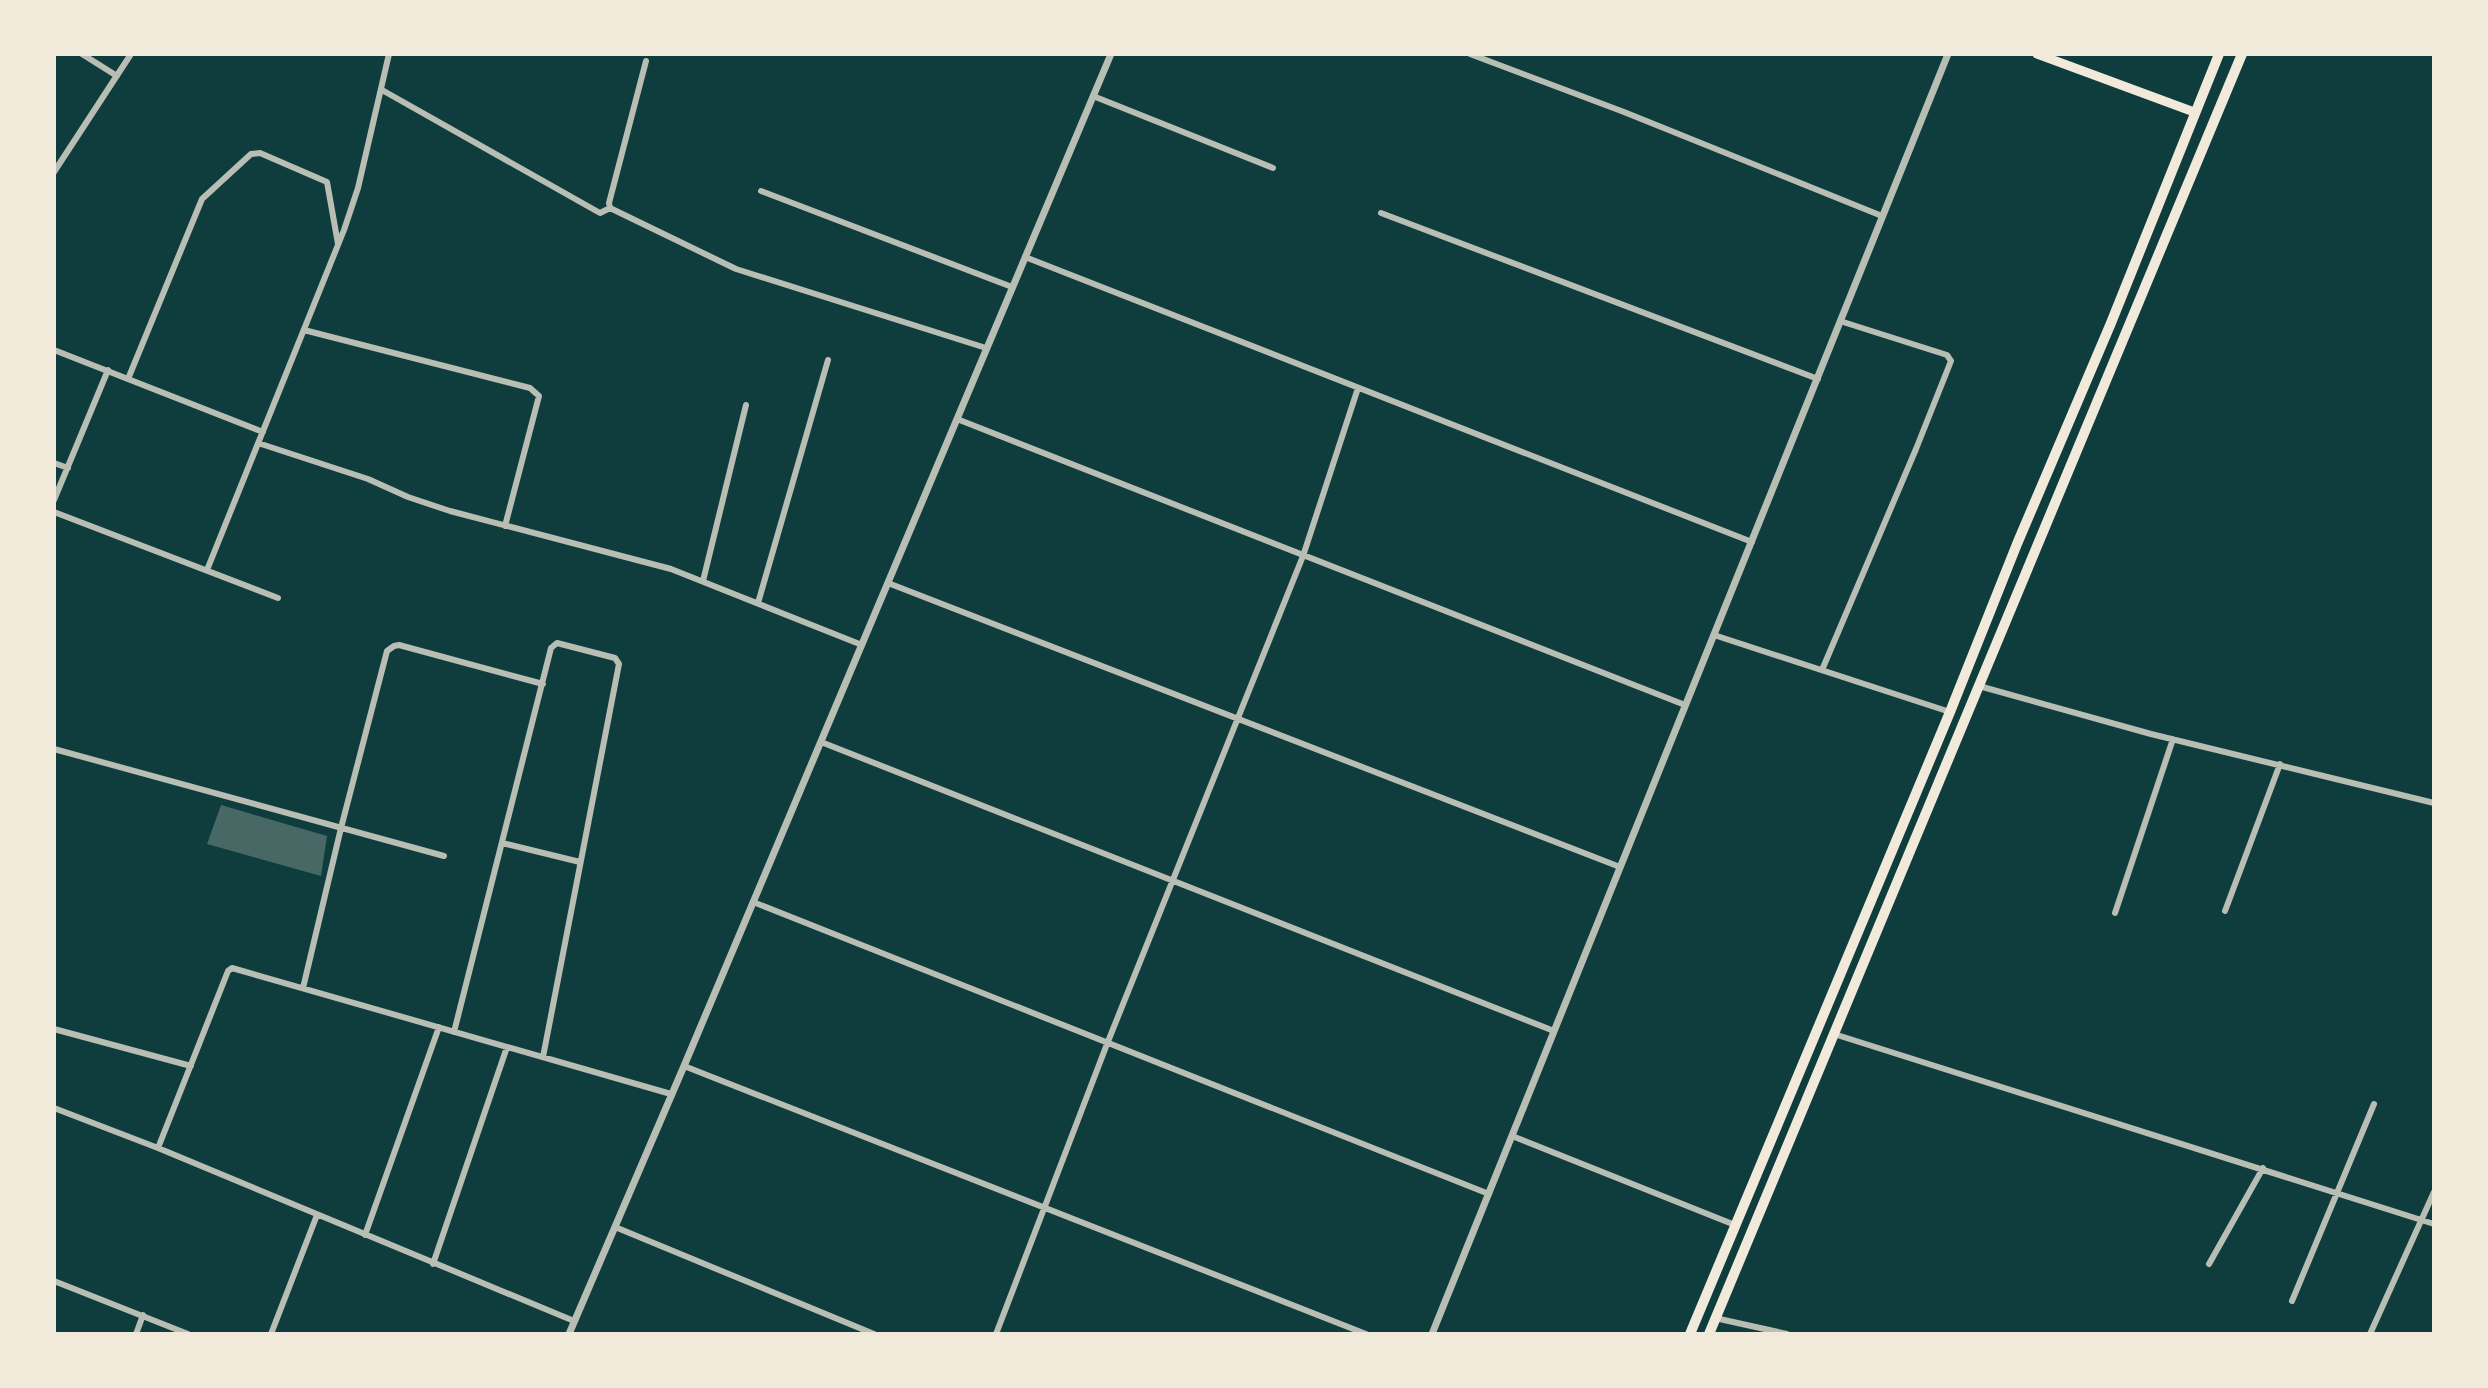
<svg xmlns="http://www.w3.org/2000/svg" width="2488" height="1388" font-family="'IBM Plex Sans',sans-serif">
  <rect width="100%" height="100%" fill="#0f3d3e"/>
  <!-- building -->
  <path fill="#486865" d="M221,805l106,31 -6,40 -114,-32z"/>
  <g fill="none" stroke-linecap="round" stroke-linejoin="round">
    <!-- minor -->
    <path stroke="#b8beb3" stroke-width="6" d="M82,54l35,22
      M1470,54l154,58 258,104
      M646,61l-37,142 1,5 126,61 250,79
      M382,90l218,123 10,-5
      M1093,96l180,72
      M54,172l77,-118
      M761,191l251,96
      M1381,213l437,166
      M1025,257l727,285
      M304,330l226,58 9,8 -34,130
      M54,350l209,82
      M128,379l74,-180 49,-45 9,-1 67,29 11,62
      M957,419l728,286
      M258,443l110,36 40,18 42,14 221,58 191,76
      M54,463l14,5
      M54,500l54,-130
      M54,512l224,86
      M207,570l137,-340 14,-42 31,-134
      M703,581l43,-176
      M888,583l732,284
      M758,603l70,-243
      M1714,635l236,77
      M1822,670l94,-221 35,-88 -4,-6 -107,-34
      M1979,686l172,48 283,69
      M821,742l733,289
      M54,749l390,107
      M502,843l78,19
      M753,902l736,292
      M2225,911l55,-147
      M2115,913l58,-174
      M303,988l38,-160 46,-177 7,-5 5,-1 144,39
      M54,1029l137,37
      M454,1032l97,-384 6,-5 58,15 4,6 -76,393
      M1834,1034l600,190
      M684,1066l682,268
      M54,1108l104,40 416,173
      M1512,1136l223,89
      M158,1148l70,-177 4,-3 439,126
      M615,1227l259,107
      M365,1235l74,-208
      M433,1264l74,-217
      M2209,1264l54,-96
      M54,1281l134,53
      M2292,1301l82,-197
      M1715,1318l72,16
      M136,1334l7,-19
      M271,1334l46,-119
      M996,1334l111,-290 196,-488 55,-168
      M2370,1334l64,-142"/>
    <!-- tertiary -->
    <path stroke="#b8beb3" stroke-width="7" d="M569,1334l115,-268 427,-1012
      M1432,1334l516,-1280"/>
    <!-- secondary -->
    <path stroke="#f1e9da" stroke-width="9" d="M2037,54l157,58"/>
    <!-- trunk -->
    <path stroke="#f1e9da" stroke-width="10" d="M1690,1334l260,-622 67,-168 94,-221 108,-269
      M1709,1334l533,-1280"/>
  </g>
  <!-- border -->
  <rect width="2488" height="1388" fill="none" stroke="#f1e9da" stroke-width="112"/>
</svg>
